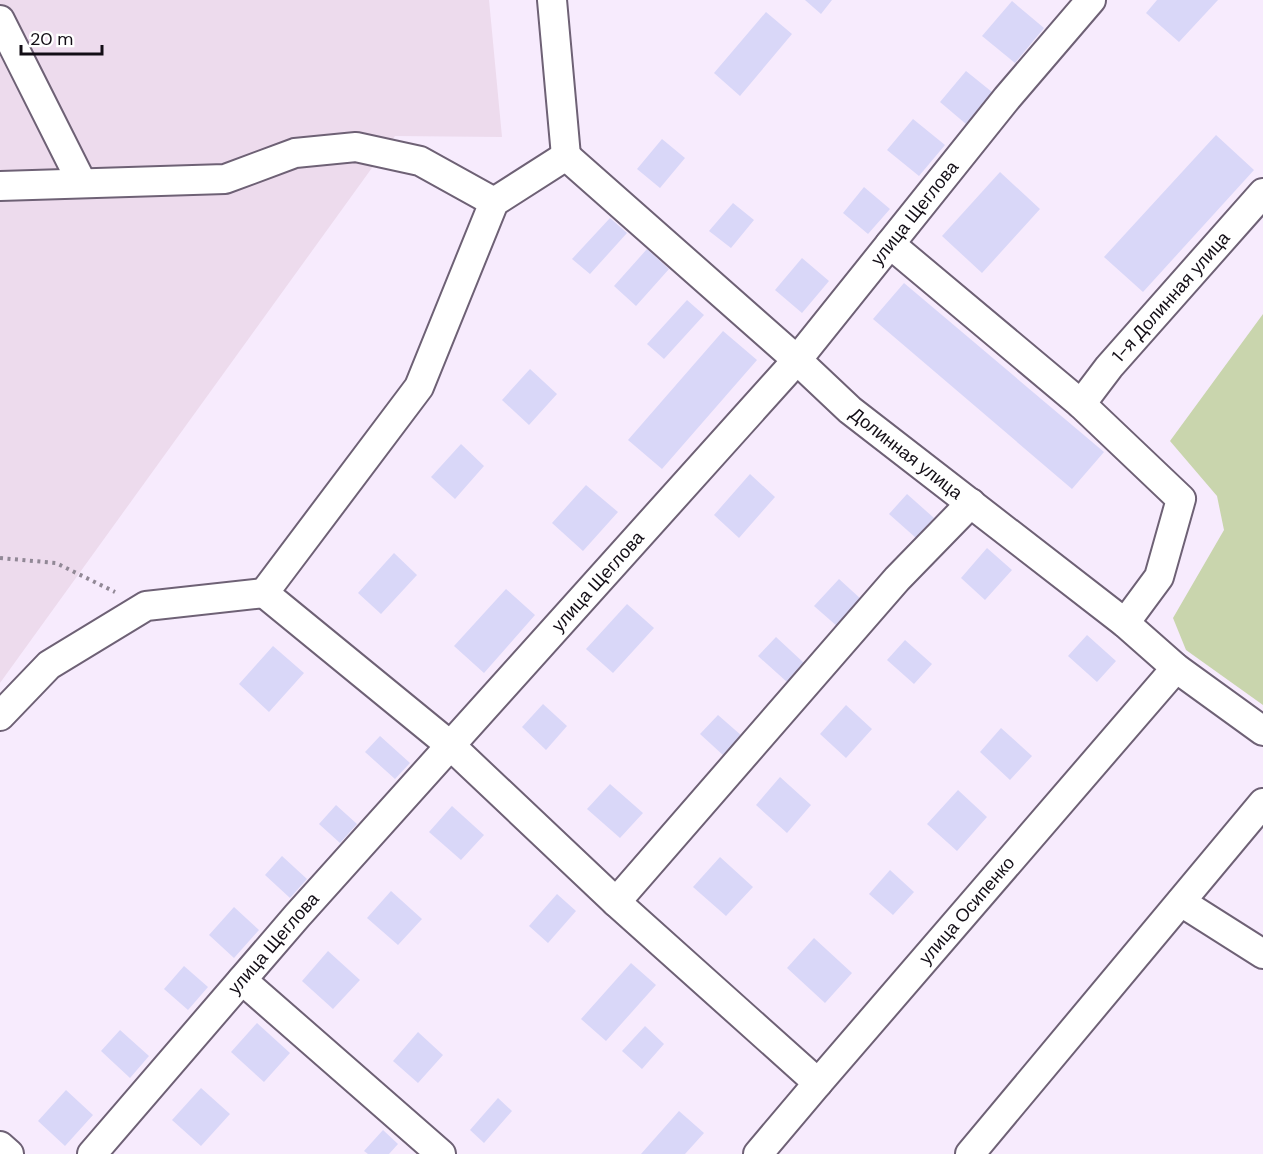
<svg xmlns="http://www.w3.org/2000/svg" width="1263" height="1154" font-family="'DM Sans',sans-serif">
  <rect width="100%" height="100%" fill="#f7ebfd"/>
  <!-- industrial -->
  <path fill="#eddbed" d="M0,0h489l13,137 -107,-1 -395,547z"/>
  <!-- green -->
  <path fill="#c9d5ad" d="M1263,314v391l-77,-55 -13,-32 51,-88 -7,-34 -47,-55z"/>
  <!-- building -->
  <path fill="#d9d7f8" d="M805,0h27l-11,14z
    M1157,0h61l-39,42 -33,-29z
    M1012,1l32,27 -29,35 -33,-27z
    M766,12l26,22 -52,62 -26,-23z
    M966,71l26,21 -26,32 -26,-22z
    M913,119l32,26 -26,31 -32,-26z
    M1216,135l38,35 -111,122 -39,-35z
    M662,139l23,19 -25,30 -23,-19z
    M1000,172l40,37 -58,64 -40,-37z
    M864,187l26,22 -22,25 -25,-21z
    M733,203l21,17 -23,28 -22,-17z
    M610,218l17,15 -37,41 -18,-15z
    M647,249l22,20 -33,37 -22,-20z
    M802,258l27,23 -27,32 -27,-23z
    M904,283l200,169 -32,37 -199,-170z
    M687,300l17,15 -40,44 -17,-15z
    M723,331l34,29 -95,109 -34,-29z
    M530,369l27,25 -28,31 -27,-25z
    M461,444l23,22 -29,33 -24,-22z
    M750,474l25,23 -36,41 -25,-23z
    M586,485l32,27 -35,39 -31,-28z
    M907,494l27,24 -18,20 -27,-24z
    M987,548l25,22 -27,30 -24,-22z
    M394,553l23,22 -36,39 -23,-21z
    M839,579l23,21 -24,27 -24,-21z
    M506,589l29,26 -51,58 -30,-27z
    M627,604l27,24 -41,45 -27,-24z
    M1087,635l29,26 -19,21 -29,-26z
    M776,637l28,26 -17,19 -29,-26z
    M905,640l27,24 -18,20 -27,-24z
    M273,646l31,27 -35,39 -30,-28z
    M543,704l24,22 -21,24 -24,-23z
    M846,705l26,24 -26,29 -26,-24z
    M718,715l24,21 -18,20 -24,-22z
    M1001,728l31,28 -22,24 -30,-28z
    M380,736l30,27 -15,16 -30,-27z
    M780,777l31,28 -24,28 -31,-28z
    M610,784l33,29 -23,25 -33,-29z
    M958,790l29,27 -30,34 -30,-27z
    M336,805l21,19 -17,19 -21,-19z
    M452,806l32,29 -23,25 -32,-28z
    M282,856l25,23 -17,19 -25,-23z
    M720,857l33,30 -27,29 -33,-29z
    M890,870l24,22 -21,23 -24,-21z
    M391,891l31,28 -24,26 -31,-27z
    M557,894l19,17 -28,32 -19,-17z
    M234,907l25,23 -25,28 -25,-23z
    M814,938l38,35 -27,30 -38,-35z
    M328,951l32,29 -27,29 -31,-28z
    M631,963l25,22 -50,56 -25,-22z
    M184,966l24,21 -20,23 -24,-21z
    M257,1023l33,30 -26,29 -33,-30z
    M645,1026l19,18 -22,25 -20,-18z
    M120,1030l29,26 -19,22 -29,-27z
    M418,1032l25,23 -25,28 -25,-22z
    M201,1088l29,26 -29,32 -29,-26z
    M66,1090l27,25 -28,31 -27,-25z
    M498,1098l14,13 -28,32 -14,-13z
    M679,1111l25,22 -19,21h-44z
    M383,1130l15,14 -9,10h-21l-4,-3z"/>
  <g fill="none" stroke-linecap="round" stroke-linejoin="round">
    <defs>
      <g id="minor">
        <path d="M552,0l14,156"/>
        <path d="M0,20l82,163"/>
        <path d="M566,156l-72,46 -75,185 -155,206 187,153 165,156 281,-323 74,-76"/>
        <path id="s1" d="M566,156l231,204 53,50 275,213 51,45 87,63"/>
        <path d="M0,186l225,-7 70,-26 61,-6 64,14 74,41"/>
        <path d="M890,244l191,160 100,95 -22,78 -34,46"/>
        <path id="s2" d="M1081,404l28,-37 154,-174"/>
        <path d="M0,716l49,-51 97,-59 118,-13"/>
        <path d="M616,902l202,181"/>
        <path d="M1181,902l82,52"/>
        <path d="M242,980l199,174"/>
        <path d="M0,1146l9,8"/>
        <path id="s3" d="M92,1154l205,-238 500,-556 210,-262 84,-98"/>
        <path id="s4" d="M758,1154l60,-71 358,-415"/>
        <path d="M970,1154l293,-351"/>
      </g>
    </defs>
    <!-- minor casing -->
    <use href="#minor" stroke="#6e6175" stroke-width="32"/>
    <!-- path -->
    <path stroke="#918896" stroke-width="4" stroke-dasharray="3 4.5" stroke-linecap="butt" d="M0,558l56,5 59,29"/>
    <!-- minor -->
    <use href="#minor" stroke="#fff" stroke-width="28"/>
  </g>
  <g text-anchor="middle" stroke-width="4.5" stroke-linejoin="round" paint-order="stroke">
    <!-- street labels -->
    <g font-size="18" fill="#130e16" stroke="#fff">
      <text dy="6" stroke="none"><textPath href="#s3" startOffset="1250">улица Щеглова</textPath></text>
      <text dy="6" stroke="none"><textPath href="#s2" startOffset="140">1-я Долинная улица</textPath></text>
      <text dy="6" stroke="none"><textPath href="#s1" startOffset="452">Долинная улица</textPath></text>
      <text dy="6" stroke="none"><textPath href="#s3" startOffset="764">улица Щеглова</textPath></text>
      <text dy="6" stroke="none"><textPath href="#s4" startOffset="321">улица Осипенко</textPath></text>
      <text dy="6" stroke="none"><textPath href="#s3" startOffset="278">улица Щеглова</textPath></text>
    </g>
  </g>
  <!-- scale -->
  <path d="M21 45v9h81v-9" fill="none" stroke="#130e16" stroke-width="3"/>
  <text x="30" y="45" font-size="18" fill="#130e16" stroke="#ffffff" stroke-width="4.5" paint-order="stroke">20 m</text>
</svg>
